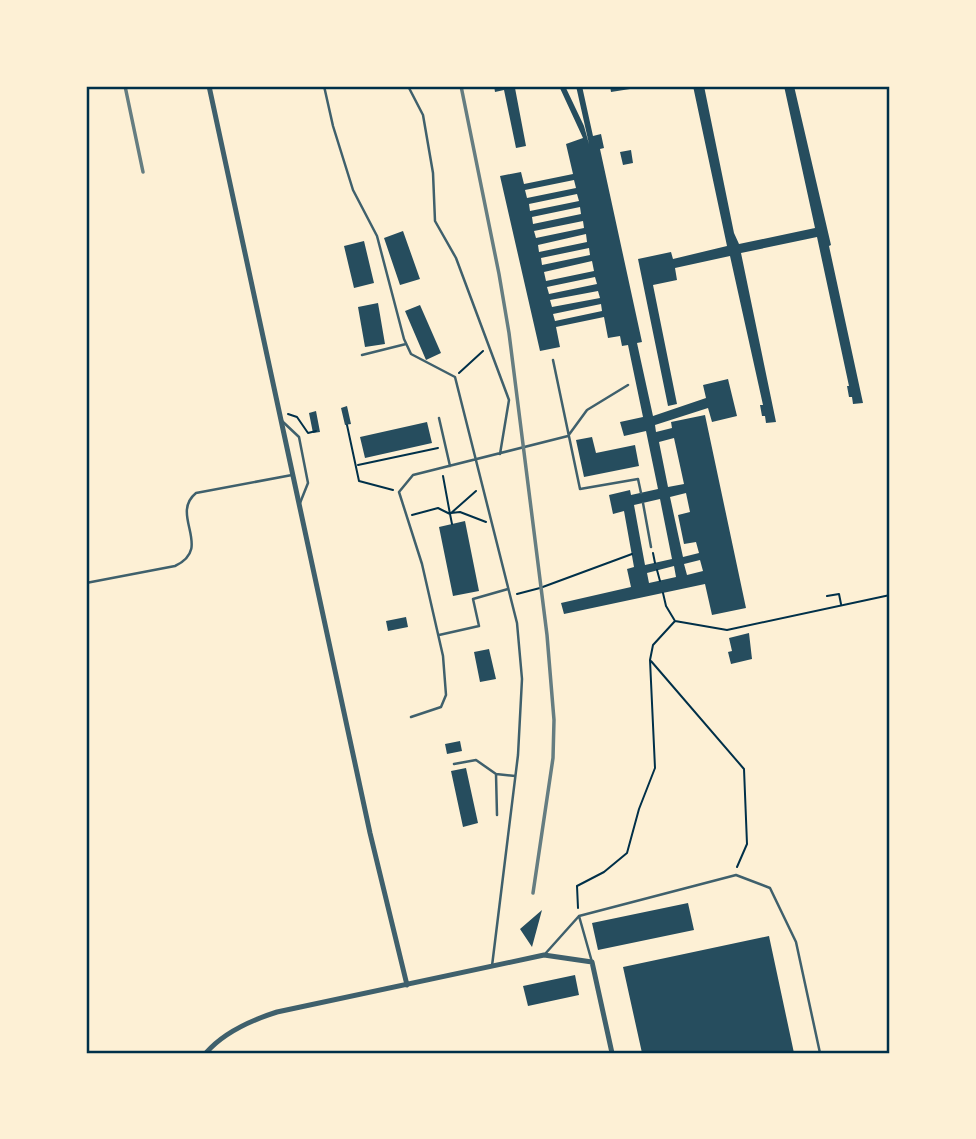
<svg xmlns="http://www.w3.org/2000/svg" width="976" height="1139" font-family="Helvetica,sans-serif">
  <rect width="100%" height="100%" fill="#fdf0d5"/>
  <!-- building -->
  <path fill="#264d5e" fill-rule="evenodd" d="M494,86h26l-5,2 11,58 -10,2 -12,-58 -9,2z
    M559,86h6l19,40 5,18 -13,-58h6l11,50 8,-2 3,14 -4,1 42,193 -5,1 16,73 53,-18 -3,-13 25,-6 9,37 -25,6 -4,-14 -53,17 1,7 16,-4 -1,-6 34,-7 41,193 -34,7 -7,-31 -141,30 -3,-11 70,-16 -4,-18 7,-2 -10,-56 -11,3 -4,-19 21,-5 1,5 27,-6 -12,-58 -22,5 -4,-14 23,-5 -15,-72 -6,1 -2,-10 -12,2 -4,-21 -48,10 4,20 -20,4 -40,-175 21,-4 3,12 49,-10 -7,-30 17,-6zM574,180l2,8 -49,10 -2,-8zM577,194l2,7 -49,10 -1,-7zM580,207l1,7 -48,10 -1,-7zM583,221l1,7 -48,10 -2,-7zM586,234l1,8 -48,10 -1,-7zM589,248l1,7 -48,10 -1,-7zM592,261l2,10 -48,10 -2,-9zM595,277l2,7 -48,10 -2,-7zM598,291l2,7 -48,9 -2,-7zM601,304l1,7 -47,10 -2,-7zM674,438l10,46 -16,3 -9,-45zM686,493l4,19 -12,3 6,29 12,-2 3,11 -16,4 -13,-60zM660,499l12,60 -27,6 -11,-60zM700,560l3,11 -16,4 -3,-11zM674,566l2,11 -27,6 -2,-10z
    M610,86h20v3l-19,3z
    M693,86h11l30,147 5,11 76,-16 -31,-142h10l37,159 -2,1 34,157 -10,1 -1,-7h-3l-2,-11h2l-32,-149 -76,16 35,169 -10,1 -1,-7h-3l-2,-11h3l-33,-149 -55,12 2,12 -24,5 24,119 -9,2 -30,-147 33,-7 2,7 54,-13z
    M631,150l2,13 -10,2 -3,-13z
    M403,231l17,48 -20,6 -16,-47z
    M364,241l10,42 -20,5 -10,-42z
    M378,303l7,41 -20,3 -7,-40z
    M420,305l21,48 -15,7 -21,-49z
    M347,406l4,18 -6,1 -4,-17z
    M316,411l4,21 -7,1 -4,-20z
    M427,422l5,21 -67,15 -5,-21z
    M592,437l4,16 39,-8 4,21 -55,11 -8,-37z
    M465,521l14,70 -26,5 -14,-69z
    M406,617l2,10 -20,4 -2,-10z
    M749,633l3,26 -21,5 -3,-12 4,-1 -3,-13z
    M489,649l7,30 -16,3 -6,-30z
    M460,741l2,10 -15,3 -2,-10z
    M466,768l12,55 -15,4 -12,-56z
    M688,903l6,27 -96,20 -6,-27z
    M542,910l-10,37 -12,-18z
    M769,936l25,117h-152l-19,-86z
    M575,975l4,20 -51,11 -5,-20z"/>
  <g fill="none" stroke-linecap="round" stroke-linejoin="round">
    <!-- path -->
    <path stroke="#003049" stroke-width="2" d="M459,373l24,-22
      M288,414l9,3 11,16 8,-2
      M347,425l12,56 34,9
      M358,465l80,-17
      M451,513l9,-1 26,10
      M412,515l26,-7 12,6 -7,-38
      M452,524l-2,-10 26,-23
      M653,553l2,10
      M657,570l3,11
      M663,593l3,13 9,15 52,9 163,-35
      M517,594l23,-6 92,-34
      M827,596l12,-2 2,10
      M651,661l93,108 3,75 -10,23
      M578,908l-1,-22 27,-14 23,-19 12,-44 16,-41 -5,-108 3,-15 22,-24"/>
    <!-- service -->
    <path stroke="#3f606c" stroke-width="2.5" d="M324,86l9,40 20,64 24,46 27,103 7,15 44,23 62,246 5,56 -4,76 -26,211
      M408,86l15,29 10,58 2,48 21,37 53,142 -9,54
      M362,355l44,-11
      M553,360l27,129 58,-10 3,14
      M439,418l11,48
      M282,421l17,16 9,46 -8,20
      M643,503l8,44
      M86,583l89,-17c39,-18 -6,-51 21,-73l96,-18
      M439,635l40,-9 -6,-27 35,-10
      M411,717l30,-10 5,-12 -3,-39 -21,-92 -23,-72 14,-17 155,-39 19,-26 41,-25
      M454,764l22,-4 20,14 19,2
      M496,774l1,41
      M579,916l13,46
      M545,954l34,-38 157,-41 34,13 26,54 24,111"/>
    <!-- minor -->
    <path stroke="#3f606c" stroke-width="5" d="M209,86l161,747 37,152
      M206,1053c18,-21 46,-33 71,-41l267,-57 48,7 20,91"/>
    <!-- rail -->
    <path stroke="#657d81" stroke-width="3.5" d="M125,86l18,86
      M461,86l38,188 10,59 38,302 7,85 -1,38 -20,135"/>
  </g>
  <!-- border -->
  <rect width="976" height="1139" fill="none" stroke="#fdf0d5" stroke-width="175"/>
  <rect x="88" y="88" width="800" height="964" fill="none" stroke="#003049" stroke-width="2.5"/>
</svg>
